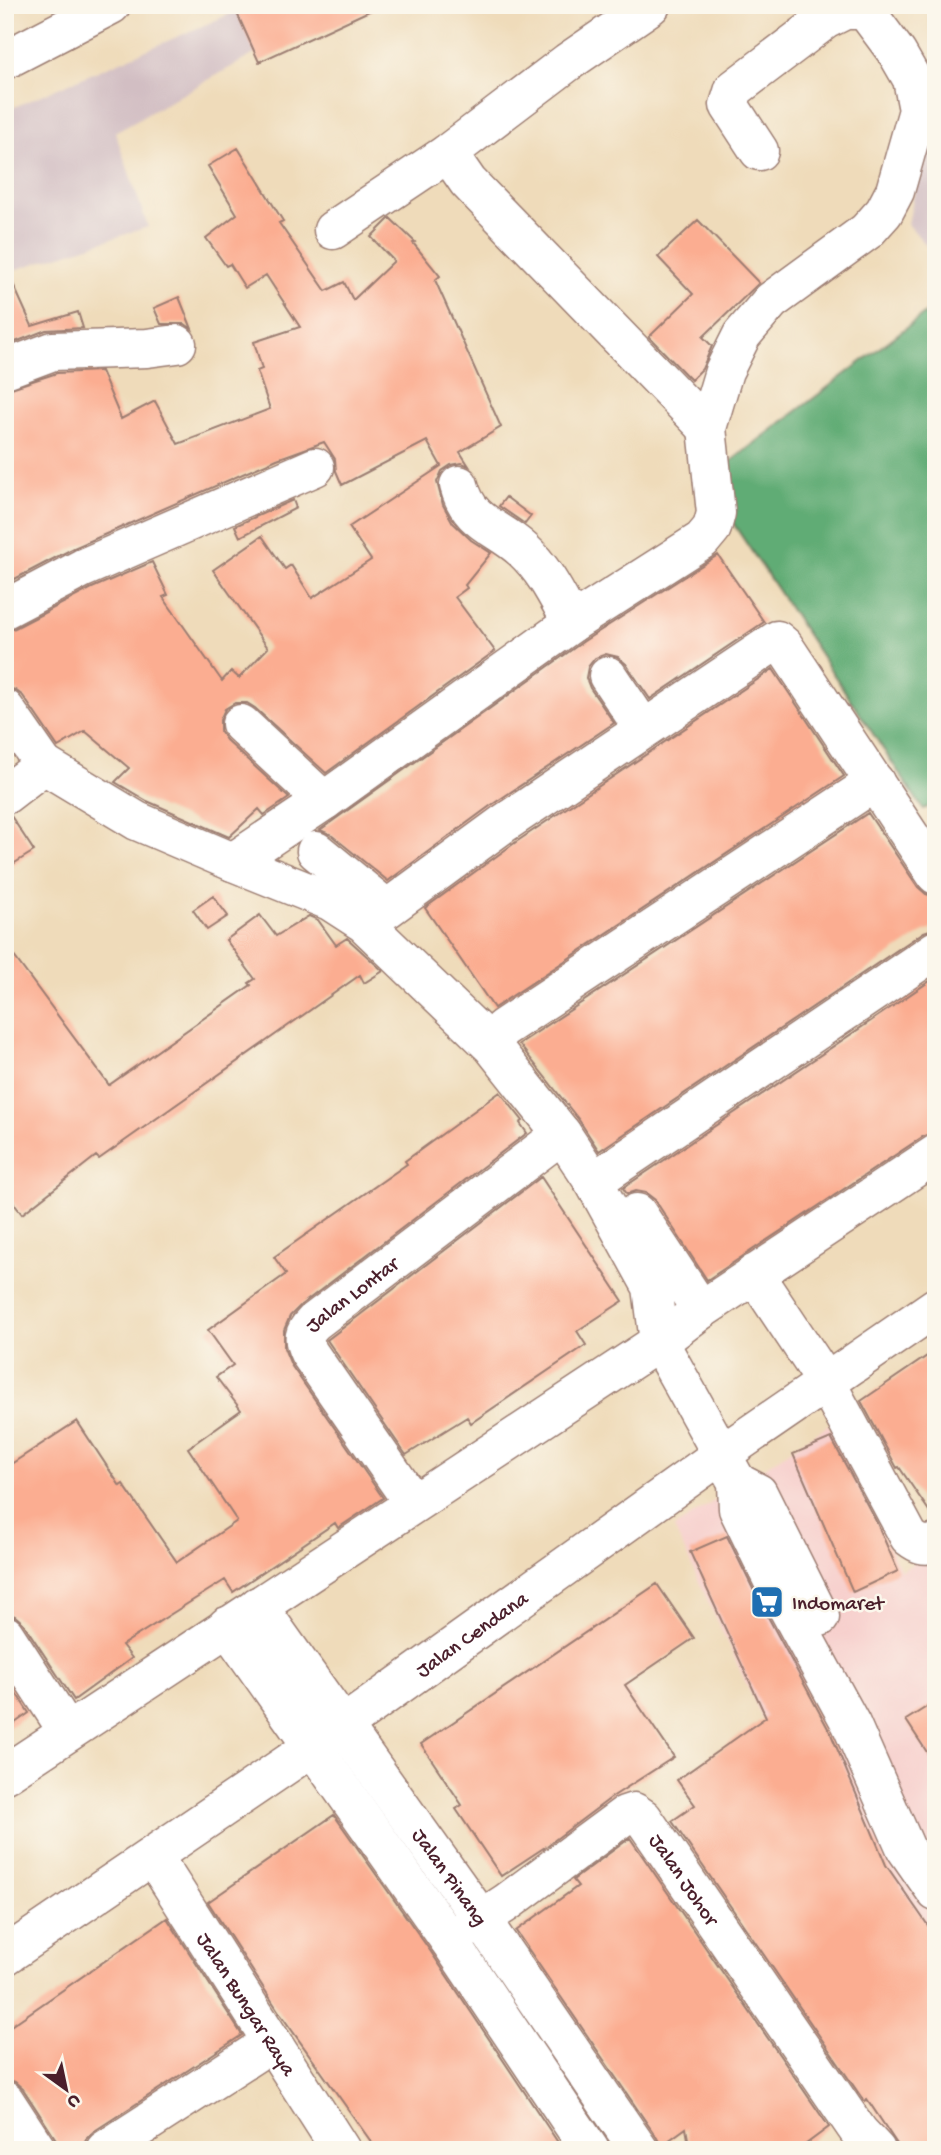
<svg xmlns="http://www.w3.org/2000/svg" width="941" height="2155" font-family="'Gochi Hand',sans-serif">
  <rect width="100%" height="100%" fill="#fbf7ec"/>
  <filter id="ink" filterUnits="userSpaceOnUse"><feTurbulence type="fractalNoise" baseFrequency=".0143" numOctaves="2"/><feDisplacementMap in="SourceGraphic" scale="14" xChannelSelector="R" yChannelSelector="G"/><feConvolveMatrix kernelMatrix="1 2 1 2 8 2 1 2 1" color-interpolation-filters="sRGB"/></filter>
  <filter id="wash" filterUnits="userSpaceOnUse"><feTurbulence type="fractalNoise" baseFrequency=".00686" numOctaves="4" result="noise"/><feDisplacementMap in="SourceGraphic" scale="28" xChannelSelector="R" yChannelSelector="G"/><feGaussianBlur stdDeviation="1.57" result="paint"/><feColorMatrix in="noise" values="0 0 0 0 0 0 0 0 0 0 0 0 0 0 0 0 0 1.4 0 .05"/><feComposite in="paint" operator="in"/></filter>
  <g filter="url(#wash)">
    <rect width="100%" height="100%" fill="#efdbba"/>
    <!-- built -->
    <path fill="#f7d0cd" d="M829,1424l72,147 35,-22v488l-86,-130 -176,-379z"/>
    <!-- industrial -->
    <path fill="#d2bec3" d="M251,5h91l-227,127 33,95 -143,46v-162z
      M936,109v148l-28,-33 23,-114z"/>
    <!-- forest -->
    <path fill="#61ac74" stroke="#566650" stroke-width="2" d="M936,305v499l-13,5 -218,-328z"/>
    <g id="blocks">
      <!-- building -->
      <path fill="#fbad91" d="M250,5h132l-123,57 -23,-51z
        M238,148l45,73 -4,2 47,68 18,-9 9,18 41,-39 -23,-24 19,-19 25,24 -2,1 27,33 -5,4 66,147 -41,25 9,14 -7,-3 -11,2 -9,6 -5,11 6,23 10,18 18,17 20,13 -26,32 2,3 -12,9 40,54 -169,122 -71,-65 -8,-5h-12l-10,6 -5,11v11l6,9 63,58 -25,17 -5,-6 -30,28 -82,-36 -32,-19 14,-14 -44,-37 -27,16 -35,-51 -8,-6 -10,-3v-56l10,-3 77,-40 60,-26 16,33 -5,2 59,84 9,-10 8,7 29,-30 -55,-78 49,-34 23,33 6,-4 21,33 59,-38 -22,-33 92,-61 -14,-25 -85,44 -6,-14 -1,-12 -11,-17 -47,17 -203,89 -69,36v-194l52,-17 44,-2 20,48 34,-18 23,43 92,-35 -13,-38 5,-2 -8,-27 46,-15 -34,-52 -21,13 -15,-24 -4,2 -20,-28 31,-24 -29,-48z
        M698,220l61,63 -56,54 9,9 -10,23 -11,11 -42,-43 44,-43 -35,-37z
        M5,266l27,60 46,-14 5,16 -37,2 -41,16z
        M179,297l13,32 -7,-5h-24l-7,-16z
        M506,497l25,19 -6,8 -26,-18z
        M293,500l3,8 -56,29 -5,-11z
        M718,555l46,67 -114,77 -24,-35 -8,-7 -12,-3 -11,4 -7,9 -2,11 4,10 24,35 -124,83 -102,75 -58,-47 -10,-4 264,-189z
        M773,669l71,107 -350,232 -69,-100 91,-66z
        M868,813l50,74 8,7 10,3v31l-12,4 -325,219 -20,-31 -60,-76z
        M5,816h6l23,35 -29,18z
        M213,896l15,20 -21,14 -14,-20z
        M260,915l16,21 33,-20 9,4 18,25 11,-7 36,33 -19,12 -4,-8 -261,184 -3,-3 -74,58 -17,-22v-248l104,141 142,-100 -2,-2 6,-4 -29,-39z
        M936,977v155l-12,4 -217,144 -52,-80 -9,-7 -10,-2 -9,3 -4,-6z
        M500,1092l23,29 -3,2 7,10 -226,172 -11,11 -6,14v18l7,17 92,133 -45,30 -3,-5 -102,69 -8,-12 -103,65 10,13 -58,42 -51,-77 -8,-7 -10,-3v-145l72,-47 43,65 3,-2 54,78 60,-41 -49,-73 53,-38 -25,-33 17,-12 -25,-35 78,-56 -12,-17 133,-93 -2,-3z
        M541,1177l82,124 -46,30 9,14 -115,78 -4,-6 -61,38 -79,-115z
        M936,1350v171l-37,-54 -2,1 -36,-67z
        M831,1438l46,85 21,48 -45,21 -60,-138z
        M727,1536l27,55 77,143 55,131 50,72v213h-35l-34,-51 -3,2 -192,-280 23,-16 -18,-25 89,-63 -76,-165z
        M657,1584l37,54 -69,47 49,72 -62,40 -64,48 -47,31 -45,-67 6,-4 -41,-61z
        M5,1676l24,37 -24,17z
        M936,1701v65l-30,-46z
        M334,1815l97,137 132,198h-186l-96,-135 -73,-113z
        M630,1838l199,289 -31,23h-108l-4,-22 -25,18 -4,-8 -141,-207 62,-45 -5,-6z
        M167,1918l75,117 -149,97 -7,7 -3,11h-24l-4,-12 -32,-49 -8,-7 -10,-3v-49z"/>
    </g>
  </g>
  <g filter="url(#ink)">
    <use href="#blocks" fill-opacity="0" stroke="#9c7d72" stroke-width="2"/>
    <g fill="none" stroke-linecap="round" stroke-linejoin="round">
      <defs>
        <g id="minor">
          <path d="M651,5l-83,57 -120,91 20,29 239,246"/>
          <path d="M333,230l115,-77"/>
          <path d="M5,369l48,-18 94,-3 30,-4"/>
          <path d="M459,485c10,39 38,41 64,65 22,20 35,48 49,73"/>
          <path d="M5,609l78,-41 232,-101"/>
          <path d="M608,676l35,52"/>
          <path d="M5,709l39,56 -39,30"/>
          <path d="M241,724l83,77"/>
          <path d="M44,765l93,56 96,41 97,39 34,22 128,123 70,88 33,50 57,103 7,55 78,140 1,27 35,72 78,143 55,125 30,43"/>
          <path d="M316,851l71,58 116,-85 274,-184 7,6 152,229"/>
          <path d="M233,862l91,-61 248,-178 130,-83 10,-12 4,-15 -9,-85 17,-57 18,-36 29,-34 96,-70 17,-19 11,-21 23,-81 -6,-31 -15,-26 -32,-43h-20l-20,10 -91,69 -5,16 30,46"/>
          <path d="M503,1028l372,-246"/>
          <path d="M609,1171l327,-221"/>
          <path d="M637,1213l64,97"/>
          <path d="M754,1274l72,108 83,155c9,7 15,10 27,6"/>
          <path d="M737,1482l21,11 62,124"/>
          <path id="s1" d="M413,1503l-104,-150c-7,-14 -6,-20 5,-31l248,-188"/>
          <path id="s2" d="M258,1606l223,313 158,231"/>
          <path d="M227,1626l222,314 141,210"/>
          <path d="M5,1635l63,97"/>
          <path d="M5,1774l654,-432 42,-32 235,-156"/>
          <path id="s3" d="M153,1856l188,294"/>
          <path id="s4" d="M449,1940l57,-37 119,-88 9,-3 9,6 216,314 17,18"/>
          <path id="s5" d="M5,1956l309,-210 408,-292 214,-147"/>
          <path d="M5,2101l32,49"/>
          <path d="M105,2150l167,-108"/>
        </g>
        <path id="highway" d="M5,60l106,-55"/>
      </defs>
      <!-- minor casing -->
      <use href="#minor" stroke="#9c7d72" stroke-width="41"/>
      <!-- highway casing -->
      <use href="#highway" stroke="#9c7d72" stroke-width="41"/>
      <!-- minor -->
      <use href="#minor" stroke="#fff" stroke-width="38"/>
      <!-- highway -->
      <use href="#highway" stroke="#fff" stroke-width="38"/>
    </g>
  </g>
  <!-- icons -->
  <defs>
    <symbol id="supermarket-square" viewBox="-11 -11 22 22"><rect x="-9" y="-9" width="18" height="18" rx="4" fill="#1f6fb2" stroke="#fbf7ec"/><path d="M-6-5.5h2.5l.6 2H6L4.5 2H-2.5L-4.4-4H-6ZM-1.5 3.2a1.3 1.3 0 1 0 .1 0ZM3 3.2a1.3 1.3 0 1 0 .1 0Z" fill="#fff"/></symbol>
  </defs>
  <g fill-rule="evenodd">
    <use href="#supermarket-square" x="748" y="1583" width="38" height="38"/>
  </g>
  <g text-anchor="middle" stroke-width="5" stroke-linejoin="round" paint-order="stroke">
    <!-- street labels -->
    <g font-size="21" fill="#4a1f2b" stroke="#fbf7ec">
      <text dy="7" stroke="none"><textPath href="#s1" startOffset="264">Jalan Lontar</textPath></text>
      <text dy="7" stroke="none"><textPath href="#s5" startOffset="567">Jalan Cendana</textPath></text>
      <text dy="7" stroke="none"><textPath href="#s2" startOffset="332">Jalan Pinang</textPath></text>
      <text dy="7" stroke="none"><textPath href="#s4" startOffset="310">Jalan Johor</textPath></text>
      <text dy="7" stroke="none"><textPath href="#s3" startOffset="175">Jalan Bungar Raya</textPath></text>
    </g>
    <!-- poi labels -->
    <g font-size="21" fill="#4a1f2b" stroke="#fbf7ec" text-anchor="start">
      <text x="792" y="1609">Indomaret</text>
    </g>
  </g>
  <!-- margin -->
  <rect width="941" height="2155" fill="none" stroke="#fbf7ec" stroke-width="28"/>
  <!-- north arrow -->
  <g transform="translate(66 2089) rotate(147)" stroke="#fbf7ec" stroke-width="5" paint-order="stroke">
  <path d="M0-5L12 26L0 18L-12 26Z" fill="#4a1f2b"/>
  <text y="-10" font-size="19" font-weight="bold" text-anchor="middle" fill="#4a1f2b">U</text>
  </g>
</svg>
